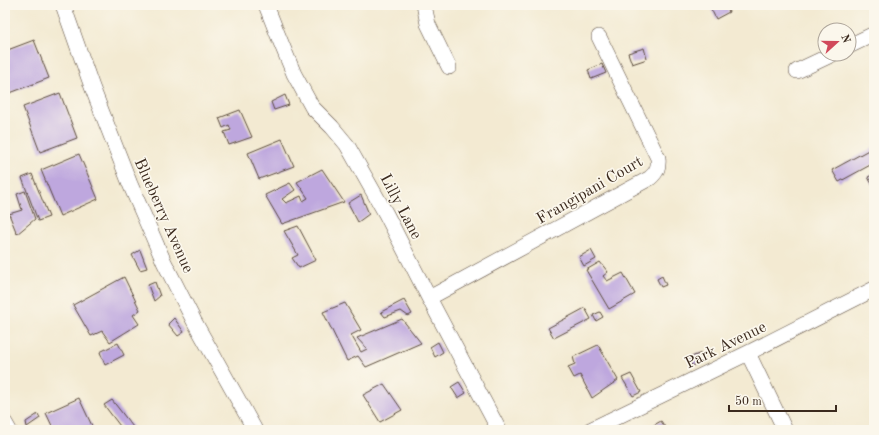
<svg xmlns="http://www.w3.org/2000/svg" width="879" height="435" font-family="'Old Standard TT',serif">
  <rect width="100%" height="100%" fill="#fbf7ec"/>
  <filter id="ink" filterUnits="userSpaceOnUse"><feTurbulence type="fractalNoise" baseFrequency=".025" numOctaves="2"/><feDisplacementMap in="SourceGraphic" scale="8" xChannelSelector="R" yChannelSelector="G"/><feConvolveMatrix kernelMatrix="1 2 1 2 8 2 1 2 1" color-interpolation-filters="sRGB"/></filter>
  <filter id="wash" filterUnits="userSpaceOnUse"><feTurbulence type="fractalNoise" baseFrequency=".012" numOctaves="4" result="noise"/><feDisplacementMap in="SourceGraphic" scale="16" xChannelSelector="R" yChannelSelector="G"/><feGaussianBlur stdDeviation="0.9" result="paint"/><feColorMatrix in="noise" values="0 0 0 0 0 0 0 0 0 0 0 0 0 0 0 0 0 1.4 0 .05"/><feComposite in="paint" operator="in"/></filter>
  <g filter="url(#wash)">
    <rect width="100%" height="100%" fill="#f3ead2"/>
    <g id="blocks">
      <!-- building -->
      <path fill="#bea7de" d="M709,5h17l3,7 -13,7z
        M34,40l15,38 -39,15 -5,-14v-28z
        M644,48l3,11 -15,5 -4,-11z
        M602,64l4,9 -15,6 -3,-9z
        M60,93l17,45 -37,14 -17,-45z
        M285,95l4,10 -15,5 -3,-8z
        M240,110l12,27 -23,8 -5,-13 7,-2 -2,-5 -6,3 -4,-10z
        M282,139l12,27 -35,13 -11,-26z
        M874,147v16l-35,19 -7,-12z
        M79,154l19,45 -38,17 -19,-46z
        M322,169l22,33 -62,22 -17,-29 25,-12 5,7 -13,9 4,4 15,-7 2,5 5,-3 -11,-16z
        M32,174l17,43 -11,4 -16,-43z
        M874,174v14l-6,-11z
        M25,191l10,28 -18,15 -8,-20 13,-4 -5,-16z
        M361,195l8,19 -11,8 -10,-19z
        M298,226l18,34 -17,8 -7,-10 6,-3 -14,-24z
        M140,250l7,18 -7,2 -8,-15z
        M591,250l5,9 -12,7 -5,-9z
        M600,262l8,10 -5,4 4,5 16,-8 12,21 -26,15 -23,-39z
        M662,276l4,9 -5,2 -4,-8z
        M124,277l16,33 -7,5 6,9 -29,18 -8,-11 -11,5 -18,-31z
        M155,282l5,14 -6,5 -6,-16z
        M404,300l8,14 -4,2 -7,-5 -16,6 -4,-5z
        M345,303l16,27 -10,5 10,17 6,-3 -10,-11 45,-19 19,24 -55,24 -8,-11 -11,5 -24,-49z
        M585,308l6,11 -37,19 -6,-10z
        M600,312l3,5 -7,4 -3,-6z
        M174,318l10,14 -6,4 -10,-12z
        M438,342l5,10 -8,5 -5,-10z
        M118,343l6,12 -19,10 -5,-13z
        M598,345l20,35 -26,18 -12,-23 -6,3 -6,-11 7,-3 -2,-7z
        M701,353l3,8 -12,5 -3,-8z
        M631,374l10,18 -8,4 -11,-18z
        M459,382l7,11 -8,5 -7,-11z
        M384,384l18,26 -22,12 -17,-27z
        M79,398l15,32h-40l-8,-17z
        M112,400l21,27 -3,3h-7l-19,-25z
        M38,414l2,4 -13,9 -1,-5z
        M661,421l6,9h-10l-3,-5z"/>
    </g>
  </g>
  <g filter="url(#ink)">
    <use href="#blocks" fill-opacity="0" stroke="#574739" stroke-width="1"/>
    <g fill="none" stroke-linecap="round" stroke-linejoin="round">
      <defs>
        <path id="minor" d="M63,5l29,82 38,97 34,78 30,59 61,109
          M266,5l11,28 17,41 18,33 20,20 15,18 39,69 43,84 70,132
          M424,5l4,19 21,43
          M849,46l25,-12
          M797,71l36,-17
          M429,298l221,-120c7,-6 9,-11 8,-20l-59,-121
          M748,353l37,77
          M5,423l4,7
          M590,430l158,-77 126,-64"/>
      </defs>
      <!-- minor casing -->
      <use href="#minor" stroke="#574739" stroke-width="16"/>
      <!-- minor -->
      <use href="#minor" stroke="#fff" stroke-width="15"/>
    </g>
  </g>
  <g text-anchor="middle" stroke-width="3.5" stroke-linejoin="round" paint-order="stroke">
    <!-- street labels -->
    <g font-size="16" fill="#3b2a1e" stroke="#fbf7ec">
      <text transform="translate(589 189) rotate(-30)" y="6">Frangipani Court</text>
      <text transform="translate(402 206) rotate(62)" y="6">Lilly Lane</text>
      <text transform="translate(165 215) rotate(66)" y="6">Blueberry Avenue</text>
      <text transform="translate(725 344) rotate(-26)" y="6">Park Avenue</text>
    </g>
  </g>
  <!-- margin -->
  <rect width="879" height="435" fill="none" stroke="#fbf7ec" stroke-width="20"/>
  <!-- north arrow -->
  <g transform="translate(837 42) rotate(69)"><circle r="19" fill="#fbf7ec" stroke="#aea59a"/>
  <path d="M0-3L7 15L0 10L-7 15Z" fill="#d1495b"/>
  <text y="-6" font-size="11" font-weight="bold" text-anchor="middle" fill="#3b2a1e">N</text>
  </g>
  <!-- scale -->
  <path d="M729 405v6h107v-6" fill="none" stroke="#3b2a1e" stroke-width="2"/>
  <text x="735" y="405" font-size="12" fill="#3b2a1e" stroke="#fbf7ec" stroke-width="3" paint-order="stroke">50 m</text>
</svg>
